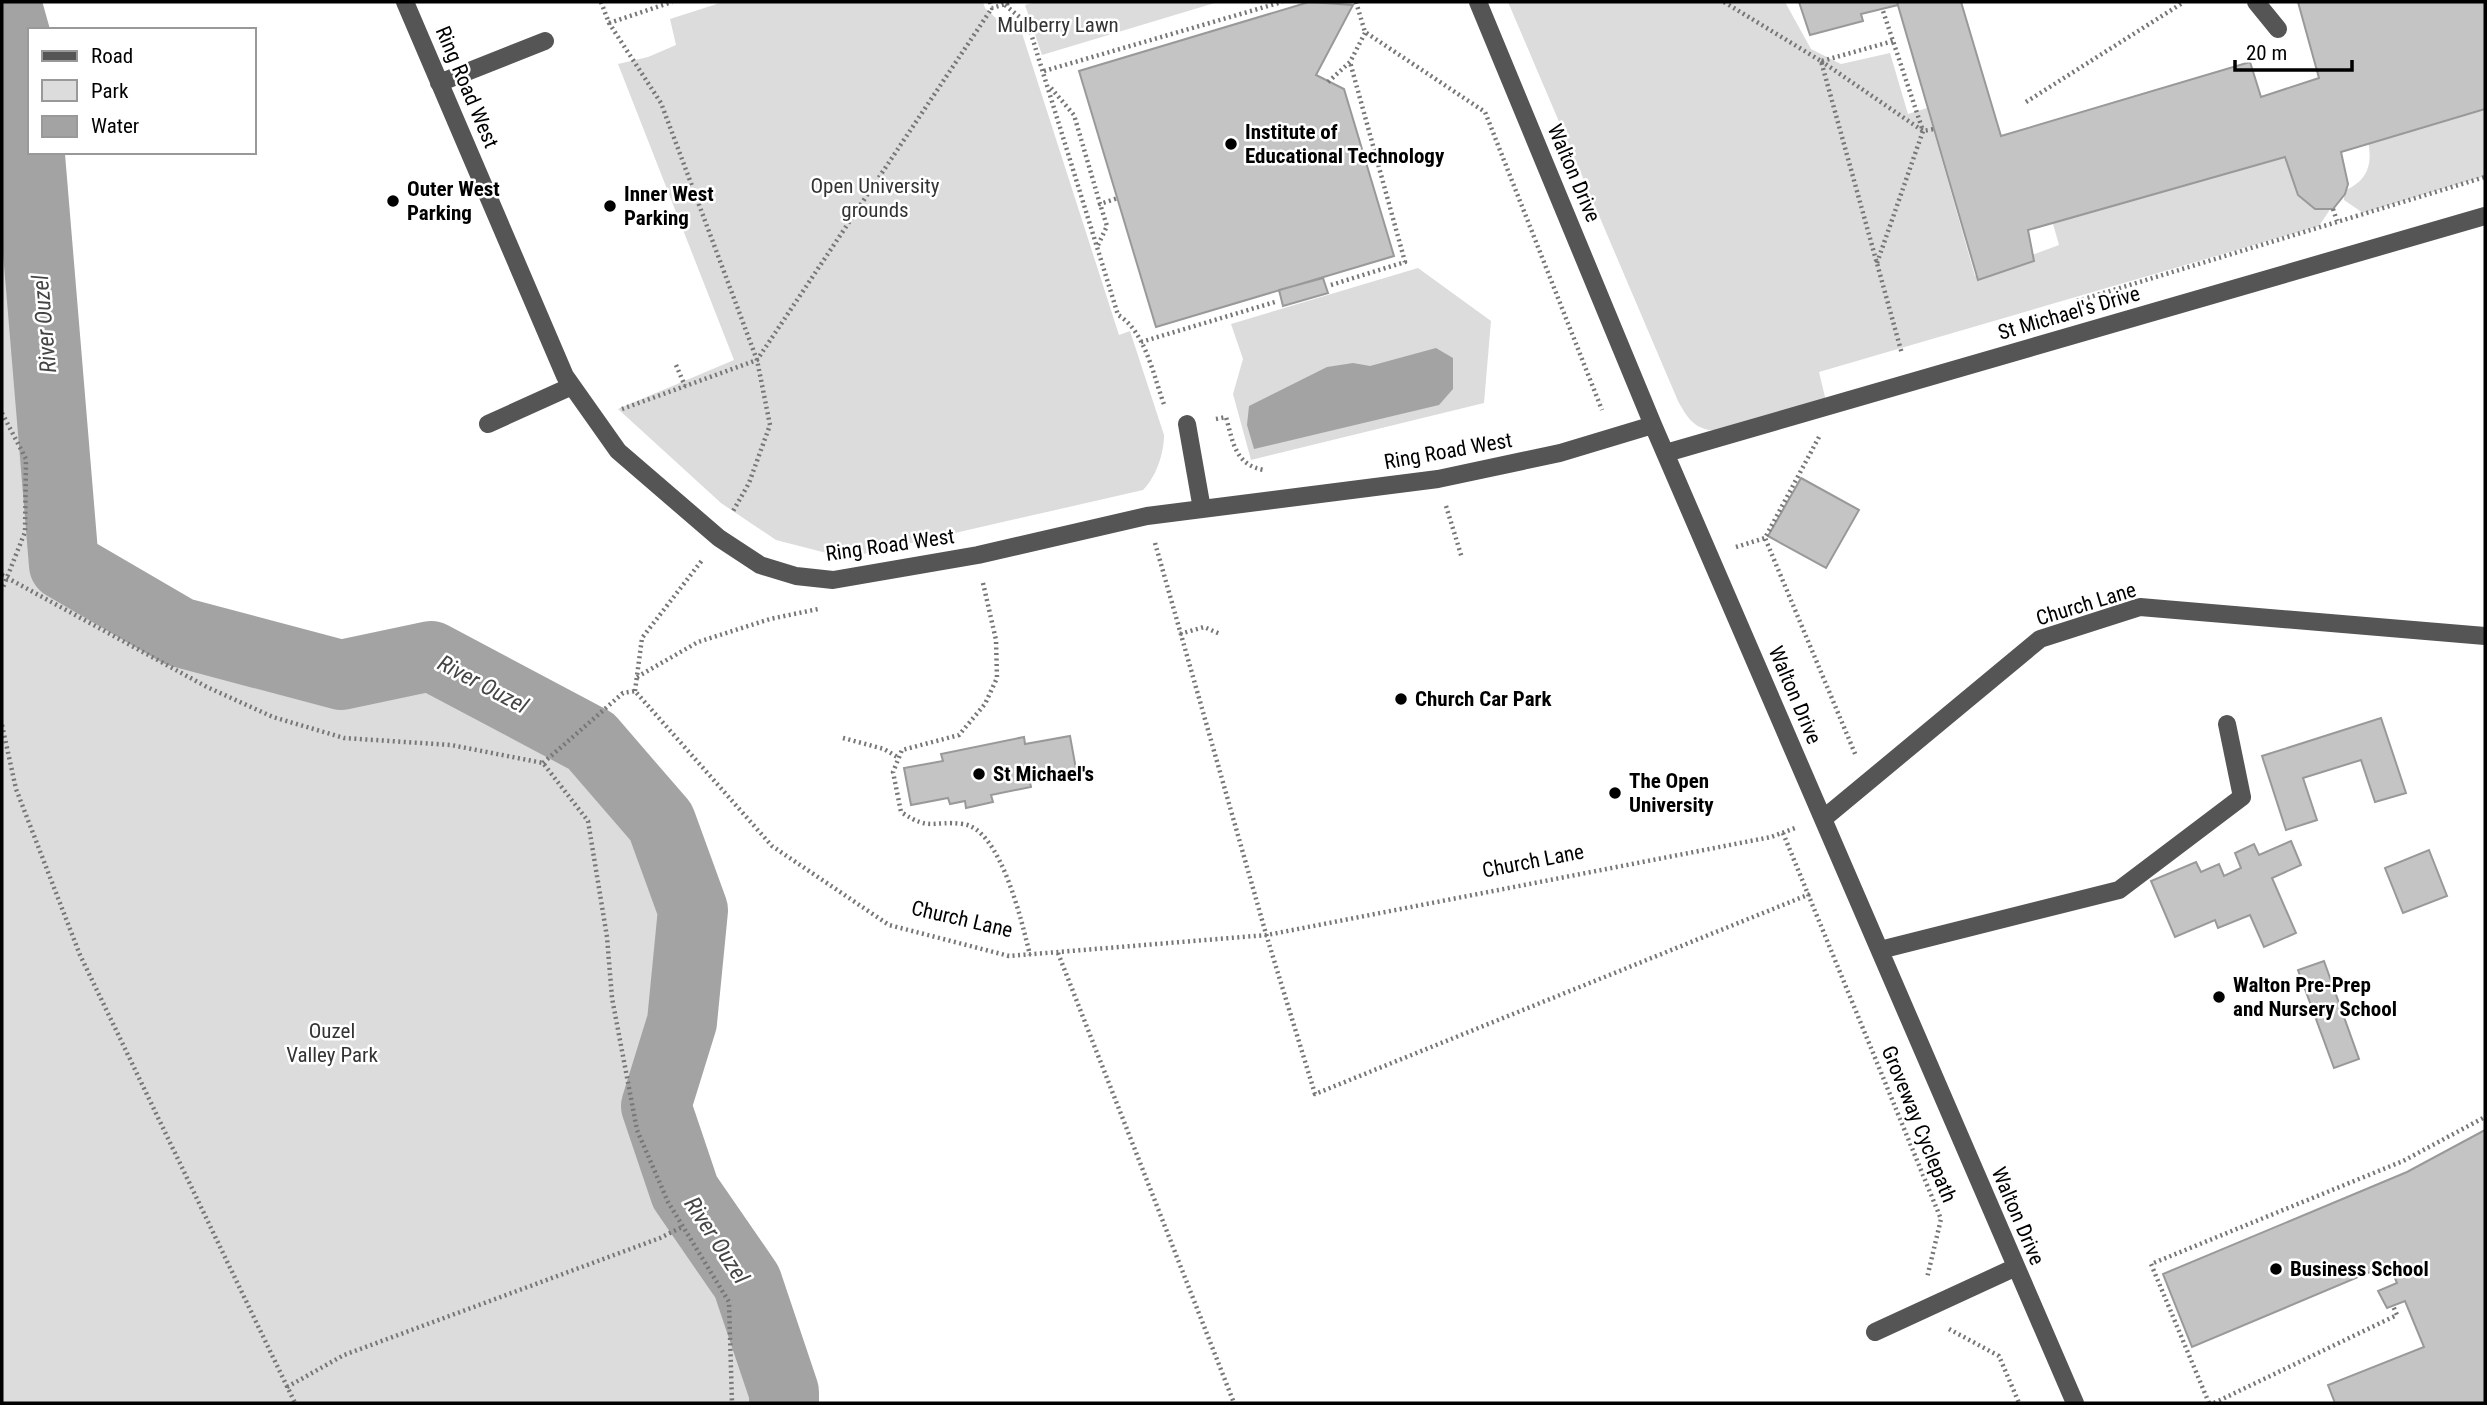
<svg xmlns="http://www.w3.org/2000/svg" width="2487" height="1405" font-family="'Roboto Condensed',sans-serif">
  <rect width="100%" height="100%" fill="#fff"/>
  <!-- green -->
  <path fill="#dcdcdc" d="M2,2h4l16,57 43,506 114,67 162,43 90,-19 110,44 27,19 93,103 32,88 -11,112 -26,84 29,86 62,90 37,110v11h-782z
    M723,2h260l2,6 14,13 15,-1 6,7 99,308 11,-4 34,104c0,19 -8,42 -21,55l-297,68 -70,-18 -55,-37 -103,-94 116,-49 -116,-296 30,-7 28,-12 -6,-26z
    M1036,2h182l-176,53 -17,-50z
    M1508,2h277l26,47 30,15 49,-11 18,61 19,-6 48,168 84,-31 -13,-46 243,-71 39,74 1,9 -10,15 -500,146 7,29 -103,30c-26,0 -33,-8 -45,-30z
    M2485,97v79l-122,37 -19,-13v-9c28,-12 29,-32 22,-59z
    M1418,268l73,53 -7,82 -233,57 -18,-66 10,-35 -12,-35z"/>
  <!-- water -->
  <path fill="#a3a3a3" d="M1436,348l17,10v31l-14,16 -185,44 -7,-24 2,-19 78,-39 26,-4 17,3z"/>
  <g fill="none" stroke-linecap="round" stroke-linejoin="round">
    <!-- river -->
    <path stroke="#a3a3a3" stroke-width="70" d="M6,2l16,57 42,506 115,67 162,43 90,-19 160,85 70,81 32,88 -11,112 -26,84 29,86 62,90 37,110v11"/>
  </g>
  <!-- building -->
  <path fill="#c4c4c4" stroke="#999" stroke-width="2" d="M1309,2l44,3 -37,70 28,14 50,167 -238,71 -77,-256z
    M1799,2h98l1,3 -37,9 2,7 -53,14z
    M1897,2h64l40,134 249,-74 11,35 58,-19 -21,-76h187v107l-144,43 7,32 -3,10 -12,15h-18l-17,-14 -13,-38 -257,73 6,31 -56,19z
    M1323,278l5,15 -45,13 -4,-16z
    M1801,478l58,32 -33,58 -58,-32z
    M2381,718l25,75 -31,9 -14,-42 -58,18 14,42 -31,10 -24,-74z
    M1070,736l6,33 -47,9 2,9 -40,8 2,7 -27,6 -1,-7 -15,3 -2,-6 -37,7 -7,-37 39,-7 -2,-7 83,-17 1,7z
    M2291,841l10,24 -29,13 24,55 -32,14 -14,-32 -32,13 -3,-8 -40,17 -24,-56 45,-19 5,10 18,-8 5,12 17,-8 -6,-15 19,-9 5,11z
    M2429,850l18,46 -44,17 -18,-45z
    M2324,961l35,98 -25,9 -36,-98z
    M2485,1130v273h-150l-7,-18 96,-38 -19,-46 -18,7 -9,-17 19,-8 -8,-19 -197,83 -29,-73 244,-102z"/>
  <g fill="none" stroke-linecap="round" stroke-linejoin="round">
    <!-- path -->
    <path stroke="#777" stroke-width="4.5" stroke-dasharray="2 3.5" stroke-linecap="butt" d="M601,2l8,21 52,80 96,257 13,65 -21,58 -17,30
      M990,2l2,6 20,-6
      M1356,2l9,30 120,80 117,298
      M1724,2l97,59 81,293
      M1005,5l23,19 90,291c28,16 36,64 47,92
      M609,23l63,-21
      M1821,61l102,70 11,-2
      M1822,61l71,-20
      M1044,71l238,-69
      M1328,82l22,-20 15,-29
      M1051,88l23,27 26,89 18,-6
      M2026,102l158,-100
      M2333,209l4,12
      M1098,245l9,-19 -7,-22
      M1877,263l46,-132 -41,-123
      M1331,285l74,-23 -55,-200
      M2077,301l408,-124
      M1141,342l134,-40
      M676,365l9,21
      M622,409l135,-49 235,-352
      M2,413l24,46 -1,73 -23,58
      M1216,419l10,-2c7,25 9,48 38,53
      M1819,437l-54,101 91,218
      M1446,506l16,52
      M1155,543l111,391 49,160 495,-200
      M1736,547l29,-9
      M2,575l205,112 66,30 71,21 107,7 92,18 45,58 19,116 5,61 25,132 31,72 61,100 3,101
      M983,583l13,57 1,38 -12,26 -26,31 -57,15 -9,22 8,40c30,20 31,8 62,12 38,5 59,99 67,131
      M1180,634l24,-7 16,7
      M637,677l61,-35 72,-23 48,-10
      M635,691l7,-53 61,-79
      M2,725l14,64 64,166 215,448
      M843,738l41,11 15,9
      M543,763l80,-70 12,-2 137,155 117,79 120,31 258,-21 504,-98 27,-10
      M1783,833l158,386 -14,59
      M1058,953l176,450
      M1949,1329l50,27 20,47
      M287,1387l57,-32 316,-117 22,-11
      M2209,1403l-58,-139 252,-103 82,-44
      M2214,1403l183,-88 -4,-9"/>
    <!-- minor -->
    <path stroke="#555" stroke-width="18" d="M405,2l160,374 53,75 101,87 41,27 36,11 37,4 145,-25 169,-39 291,-37 122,-26 93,-28
      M1478,2l175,423 422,978
      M2256,2l22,27
      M439,83l106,-42
      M488,424l84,-38
      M1187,424l15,85
      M1666,453l819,-237
      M1823,819l217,-180 100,-32 345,29
      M1880,950l239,-60 123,-93 -15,-73
      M1875,1332l141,-65"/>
  </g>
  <!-- markers -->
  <g fill="#000" stroke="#fff" stroke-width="2.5">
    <circle cx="1231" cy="144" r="7"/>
    <circle cx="393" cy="201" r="7"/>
    <circle cx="610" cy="206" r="7"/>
    <circle cx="1401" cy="699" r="7"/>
    <circle cx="979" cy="774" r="7"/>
    <circle cx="1615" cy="793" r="7"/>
    <circle cx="2219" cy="997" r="7"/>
    <circle cx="2276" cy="1269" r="7"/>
  </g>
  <g text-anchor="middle" stroke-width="5" stroke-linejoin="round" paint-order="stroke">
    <!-- park labels -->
    <g font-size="21" fill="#333" stroke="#fff">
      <text x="1058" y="32">Mulberry Lawn</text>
      <text x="875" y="193">Open University<tspan x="875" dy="24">grounds</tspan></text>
      <text x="332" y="1038">Ouzel<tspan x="332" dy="24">Valley Park</tspan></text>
    </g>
    <!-- street labels -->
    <g font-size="21" fill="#000" stroke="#fff">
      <text transform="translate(467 87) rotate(67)" y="7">Ring Road West</text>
      <text transform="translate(1574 173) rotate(67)" y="7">Walton Drive</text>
      <text transform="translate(2069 313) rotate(-16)" y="7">St Michael's Drive</text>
      <text transform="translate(1448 451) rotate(-10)" y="7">Ring Road West</text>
      <text transform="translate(890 545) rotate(-8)" y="7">Ring Road West</text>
      <text transform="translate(2086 604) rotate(-17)" y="7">Church Lane</text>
      <text transform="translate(1795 695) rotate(67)" y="7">Walton Drive</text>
      <text transform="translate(1533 861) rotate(-11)" y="7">Church Lane</text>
      <text transform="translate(962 919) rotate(13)" y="7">Church Lane</text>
      <text transform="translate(1919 1124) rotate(68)" y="7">Groveway Cyclepath</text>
      <text transform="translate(2018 1216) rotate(67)" y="7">Walton Drive</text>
    </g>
    <!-- poi labels -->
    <g font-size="21" font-weight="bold" fill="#000" stroke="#fff" text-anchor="start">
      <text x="1245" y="139">Institute of<tspan x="1245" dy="24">Educational Technology</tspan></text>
      <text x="407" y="196">Outer West<tspan x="407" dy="24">Parking</tspan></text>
      <text x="624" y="201">Inner West<tspan x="624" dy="24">Parking</tspan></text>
      <text x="1415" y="706">Church Car Park</text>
      <text x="993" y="781">St Michael's</text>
      <text x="1629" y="788">The Open<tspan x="1629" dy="24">University</tspan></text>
      <text x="2233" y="992">Walton Pre-Prep<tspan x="2233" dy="24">and Nursery School</tspan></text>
      <text x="2290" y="1276">Business School</text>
    </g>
    <!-- water labels -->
    <g font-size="23" font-style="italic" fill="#444" stroke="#fff">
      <text transform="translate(44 324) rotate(-95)" y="8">River Ouzel</text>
      <text transform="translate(483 684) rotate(28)" y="8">River Ouzel</text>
      <text transform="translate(717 1240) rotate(57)" y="8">River Ouzel</text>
    </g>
  </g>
  <!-- border -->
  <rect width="2487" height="1405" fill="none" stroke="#000000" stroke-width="7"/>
  <!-- legend -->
  <rect x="28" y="28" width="228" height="126" fill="#ffffff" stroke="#999999" stroke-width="2"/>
  <rect x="42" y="51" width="35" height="10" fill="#555555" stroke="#999999" stroke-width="2"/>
  <text x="91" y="63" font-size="21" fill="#000000">Road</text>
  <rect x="42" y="80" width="35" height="21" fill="#dcdcdc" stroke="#999999" stroke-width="2"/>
  <text x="91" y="98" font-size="21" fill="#000000">Park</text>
  <rect x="42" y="116" width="35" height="21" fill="#a3a3a3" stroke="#999999" stroke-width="2"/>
  <text x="91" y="133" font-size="21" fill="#000000">Water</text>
  <!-- scale -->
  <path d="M2235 60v10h117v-10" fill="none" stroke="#000000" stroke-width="3.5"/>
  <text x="2246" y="60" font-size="21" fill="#000000" stroke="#ffffff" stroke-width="5" paint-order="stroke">20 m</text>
</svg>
